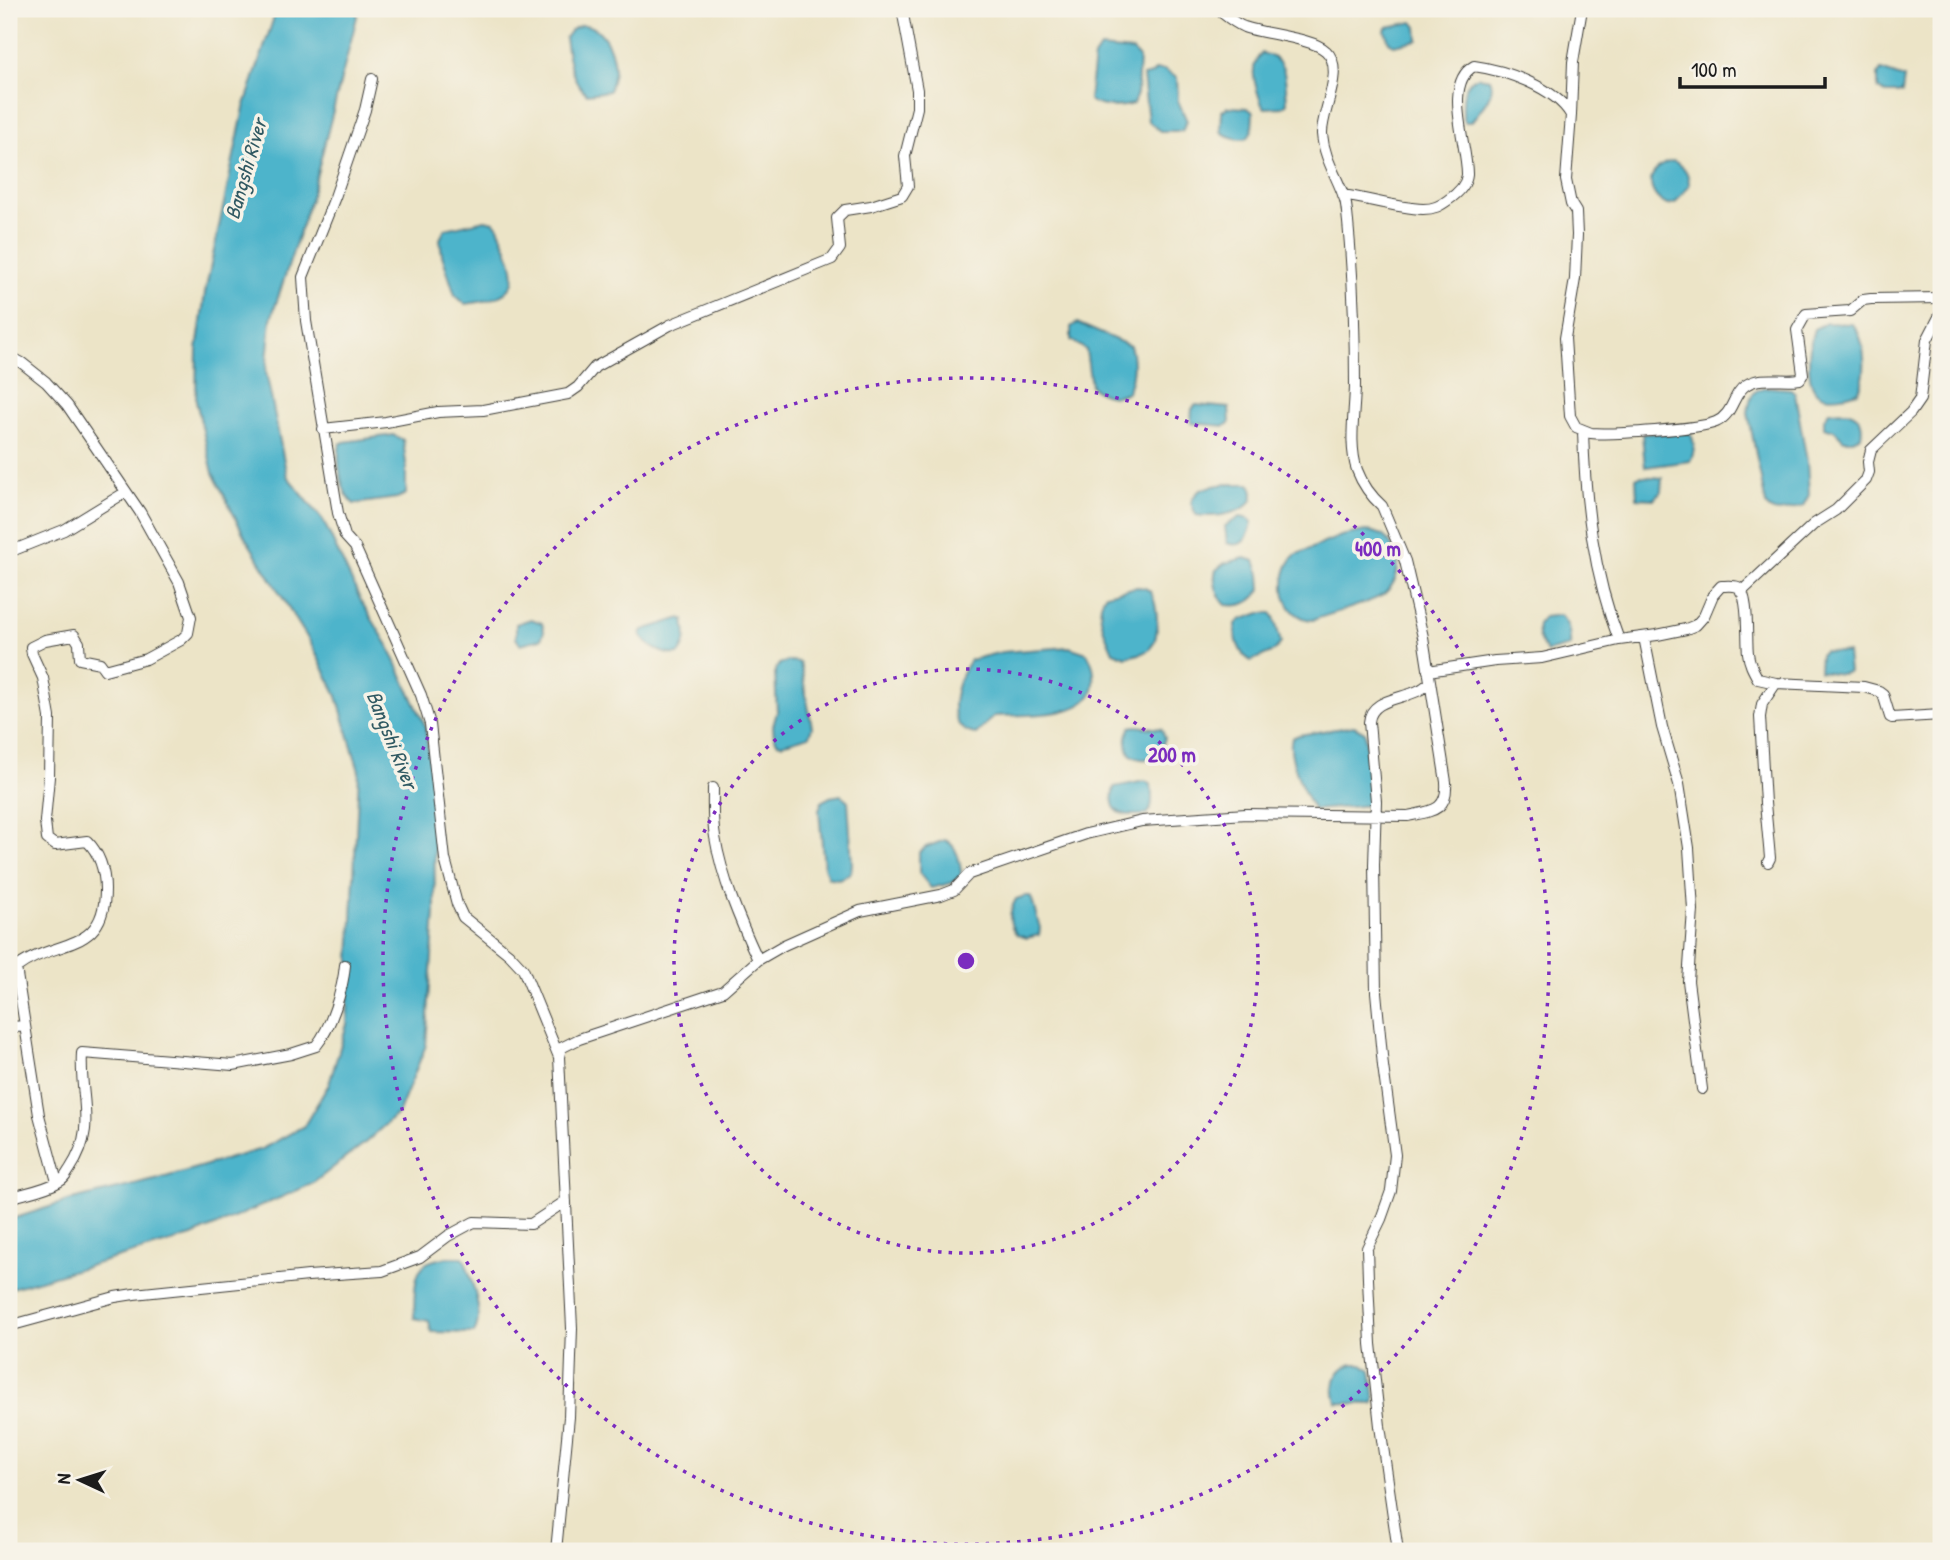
<svg xmlns="http://www.w3.org/2000/svg" width="1950" height="1560" font-family="'Patrick Hand',sans-serif">
  <rect width="100%" height="100%" fill="#f7f3e8"/>
  <filter id="ink" filterUnits="userSpaceOnUse"><feTurbulence type="fractalNoise" baseFrequency=".0143" numOctaves="2"/><feDisplacementMap in="SourceGraphic" scale="14" xChannelSelector="R" yChannelSelector="G"/><feConvolveMatrix kernelMatrix="1 2 1 2 8 2 1 2 1" color-interpolation-filters="sRGB"/></filter>
  <filter id="wash" filterUnits="userSpaceOnUse"><feTurbulence type="fractalNoise" baseFrequency=".00686" numOctaves="4" result="noise"/><feDisplacementMap in="SourceGraphic" scale="28" xChannelSelector="R" yChannelSelector="G"/><feGaussianBlur stdDeviation="1.57" result="paint"/><feColorMatrix in="noise" values="0 0 0 0 0 0 0 0 0 0 0 0 0 0 0 0 0 1.4 0 .05"/><feComposite in="paint" operator="in"/></filter>
  <g filter="url(#wash)">
    <rect width="100%" height="100%" fill="#ece4c7"/>
    <!-- water -->
    <path fill="#4db4cb" stroke="#346874" stroke-width="2" d="M274,9h85l-48,188 -40,122 -5,53 21,104 36,44 38,81 28,46 36,78 9,70 1,117 -9,133 -27,67 -33,30 -54,42 -120,52 -183,53v-69l59,-19 87,-21 107,-31 42,-23 25,-42 18,-60 12,-253 -23,-78 -26,-51 -65,-105 -32,-64 -17,-72 1,-51 8,-57 39,-185 29,-88z
      M1413,22l4,5 1,13 -24,5 -5,-3 -4,-12 2,-3z
      M581,25c22,-1 32,25 33,44 0,7 -3,15 -5,22l-22,3c-16,-13 -19,-36 -22,-56l6,-8z
      M1100,48l33,3 6,7 -2,36 -4,10c-12,4 -35,4 -44,-4l5,-43z
      M1262,53c27,6 23,27 25,50l-4,4 -18,1 -3,-3c-6,-17 -15,-39 0,-52z
      M1156,70h8l13,8 1,23 9,20 -5,10h-22l-12,-10 -5,-45 9,-2z
      M1881,70l23,8 -2,15h-16l-8,-4v-14z
      M1478,77l12,2c7,14 -10,31 -19,43h-6l-2,-3c0,-16 -3,-35 15,-42z
      M1228,107l19,1 6,4 -1,18 -4,8c-7,3 -22,-1 -27,-7l1,-20z
      M1673,161c11,5 16,11 16,24l-14,18 -8,2c-24,-12 -20,-39 6,-44z
      M485,220l9,2 4,5c21,49 30,70 -33,77l-10,-9 -13,-40 -2,-16 5,-10z
      M1077,323l53,23c5,14 3,33 -3,46 -13,7 -26,3 -36,-6l-5,-36 -15,-10v-13z
      M1826,323l26,1c14,14 16,52 6,68 -9,3 -30,8 -39,2 -15,-10 -10,-50 -5,-65z
      M1768,387l23,2 4,5 12,67 2,34 -6,11c-13,3 -29,12 -37,-1l-18,-92c2,-16 3,-24 20,-26z
      M1196,405l33,3 1,14 -5,4 -34,-3 1,-14z
      M1846,411c13,3 18,11 15,25l-8,4h-9l-10,-10 -10,-3v-8l5,-7z
      M1683,432l7,1c5,8 5,20 0,28l-45,6 -3,-33z
      M393,435l10,5 3,23v31l-9,4 -43,6c-13,-10 -18,-43 -14,-60l4,-2z
      M1640,476l22,2 -1,13 -6,8 -18,-1 -1,-20z
      M1225,484h25c16,28 -36,35 -54,31l-5,-12c5,-17 19,-16 34,-19z
      M1240,517l9,2 3,3c-3,15 -9,27 -25,21l-2,-17z
      M1365,531c15,1 22,5 29,19 8,15 3,33 -10,44 -11,9 -56,20 -71,26 -32,-2 -37,-44 -18,-65l46,-19z
      M1245,558l10,3 5,13 1,15c-7,13 -19,18 -35,16 -8,-8 -14,-23 -10,-35l9,-7z
      M1137,587c6,0 11,1 14,6 7,12 9,44 0,54 -5,7 -17,8 -25,10l-13,-5c-7,-16 -20,-42 -7,-58z
      M1260,613h11l3,4 7,26 -7,8 -23,10c-12,-7 -17,-23 -15,-37l4,-4z
      M1560,615c8,7 11,20 10,31l-23,6c-7,-8 -11,-18 -9,-28l6,-7z
      M681,618l3,2c2,12 4,24 -5,34 -13,2 -35,-7 -38,-21l2,-3z
      M531,619l11,4 2,8 -3,8 -21,5 -4,-6v-14z
      M1069,647l18,6c6,10 8,18 7,31 -2,36 -73,30 -100,32l-18,18c-36,-5 -20,-55 -6,-74l32,-8z
      M1824,651l23,2 2,19 -8,2 -22,-3 1,-16z
      M789,661l11,1 12,65 -3,9 -27,8 -4,-1 -4,-6 -1,-11 4,-14 -2,-40 4,-8z
      M1136,726l26,3 3,9 -6,17c-10,5 -21,6 -29,-1 -4,-10 -5,-18 1,-27z
      M1354,726l11,6 6,73 -57,5c-9,-14 -28,-56 -22,-72l7,-3z
      M1145,781l6,4c1,7 3,22 -3,28 -3,3 -7,2 -11,2 -21,1 -28,-7 -23,-28z
      M841,795l7,6 4,63 -1,8c-8,6 -13,9 -23,5l-4,-10 -5,-57 3,-8 8,-5z
      M945,840c12,5 16,23 16,35l-9,8 -21,5 -12,-15v-20l7,-6z
      M1025,896h5l2,4 8,28 -1,7 -12,3 -10,-3c-10,-12 -8,-23 -1,-36z
      M447,1257h16l3,6c6,22 19,48 8,70l-43,-1 -2,-11 -15,-3c1,-15 -2,-43 11,-54 6,-4 15,-5 22,-7z
      M1353,1364h9l9,6 4,30 -2,4 -36,-1c-5,-18 -4,-34 16,-39z"/>
  </g>
  <g filter="url(#ink)">
    <g fill="none" stroke-linecap="round" stroke-linejoin="round">
      <defs>
        <path id="street" d="M372,79l-7,31 -30,87 -32,80 3,44 32,192 7,23 10,11 66,148 9,29 15,135 12,45 6,13 46,37 14,15 36,88
          M1571,115l2,-53 9,-53
          M1343,195c26,4 54,13 80,14 11,0 17,-3 25,-9 9,-6 18,-14 19,-25 1,-29 -25,-91 7,-109 30,4 81,21 97,49l-5,65 5,24 5,8 1,23 -2,44 -10,59 5,78 6,11 15,6c19,2 110,-4 125,-11 18,-8 16,-28 30,-37 15,-10 38,-3 54,-6l3,-5 -6,-44 9,-16 44,-3 13,-11 8,-1 70,-1
          M9,356l13,7 24,19 21,23 73,107 39,70 12,35 -3,16 -7,7 -35,19 -41,11 -5,-7 -20,-4 -1,-16 -5,-8 -29,5 -14,7 1,7 11,24 7,39 -1,60 -4,44 2,18 8,6 32,-4c13,13 18,31 18,49 0,64 -50,48 -89,78l23,147 18,67
          M323,429l63,-7 52,-10 45,-2 85,-16 10,-7 17,-20 75,-42 162,-66 8,-11 -3,-30 8,-8 26,-4 31,-10 6,-10 -3,-30 12,-48v-18l-15,-81
          M1583,431c2,71 10,142 36,209
          M9,552l55,-22 62,-38
          M1741,592l73,-68 22,-14 30,-30 3,-8 -1,-10 3,-12 40,-38 9,-13 7,-59 14,-27
          M1644,637l18,90 17,57 10,64 4,62 -5,71 14,108
          M1428,671l67,-10 47,-3 77,-18 38,-5 29,-6 10,-4 8,-9 9,-21 8,-9c5,0 12,-1 17,1 12,8 8,52 10,66 1,10 5,17 10,26l18,4 88,4 15,4 4,3 7,23 2,1 49,-3
          M713,788c0,16 -1,33 2,49 7,42 25,84 43,123
          M1768,862l2,-4 -5,-55 -5,-86 2,-13 14,-21
          M9,1027l16,-1
          M9,1198c16,-5 36,-8 51,-17 5,-2 7,-8 10,-12 28,-42 9,-71 12,-116l151,12 58,-11 25,-8c15,-18 27,-57 29,-81
          M9,1326l106,-29 19,-3 174,-18 74,-5 38,-14 28,-21 26,-14 57,2 35,-23
          M556,1551l13,-134 3,-89 -13,-271 2,-9 18,-9 144,-48 35,-31 26,-15 76,-34 81,-16 13,-5 15,-16 117,-40 56,-13 104,-7 162,2c24,-5 40,-5 38,-34l-23,-145 -18,-76 -23,-55c-10,-9 -20,-23 -25,-36 -9,-27 -2,-58 -2,-86 0,-54 -2,-109 -7,-162 -1,-7 -1,-15 -3,-22 -7,-22 -21,-41 -23,-66 -1,-22 24,-65 4,-83 -13,-13 -63,-17 -82,-24 -10,-4 -19,-12 -27,-18
          M1398,1551l-18,-125 -9,-82 -3,-65 -1,-31 14,-29 10,-28 4,-36 -12,-89 -7,-74 -2,-127 2,-64 -7,-79c2,-28 46,-21 61,-40"/>
      </defs>
      <!-- street casing -->
      <use href="#street" stroke="#3b3a36" stroke-width="12"/>
      <!-- street -->
      <use href="#street" stroke="#fff" stroke-width="10"/>
    </g>
  </g>
  <!-- distance rings -->
  <g fill="none" stroke="#7b2cbf" stroke-width="3.5" stroke-dasharray="3.5 7">
    <circle cx="966" cy="961" r="292"/>
    <circle cx="966" cy="961" r="583"/>
  </g>
  <g text-anchor="middle" stroke-width="7" stroke-linejoin="round" paint-order="stroke">
    <!-- water labels -->
    <g font-size="21" font-style="italic" fill="#305962" stroke="#f7f3e8">
      <text transform="translate(246 169) rotate(-74)" y="7">Bangshi River</text>
      <text transform="translate(392 740) rotate(68)" y="7">Bangshi River</text>
    </g>
  </g>
  <circle cx="966" cy="961" r="10" fill="#7b2cbf" stroke="#f7f3e8" stroke-width="3.5"/>
  <g font-size="21" text-anchor="middle" font-weight="bold" fill="#7b2cbf" stroke="#f7f3e8" stroke-width="7" stroke-linejoin="round" paint-order="stroke">
    <text x="1378" y="556">400 m</text>
    <text x="1172" y="762">200 m</text>
  </g>
  <!-- margin -->
  <rect width="1950" height="1560" fill="none" stroke="#f7f3e8" stroke-width="35"/>
  <!-- north arrow -->
  <g transform="translate(80 1480) rotate(274)" stroke="#f7f3e8" stroke-width="5" paint-order="stroke">
  <path d="M0-5L12 26L0 18L-12 26Z" fill="#1c1c1c"/>
  <text y="-10" font-size="19" font-weight="bold" text-anchor="middle" fill="#1c1c1c">N</text>
  </g>
  <!-- scale -->
  <path d="M1680 77v10h145v-10" fill="none" stroke="#1c1c1c" stroke-width="3.5"/>
  <text x="1691" y="77" font-size="21" fill="#1c1c1c" stroke="#f7f3e8" stroke-width="5" paint-order="stroke">100 m</text>
</svg>
